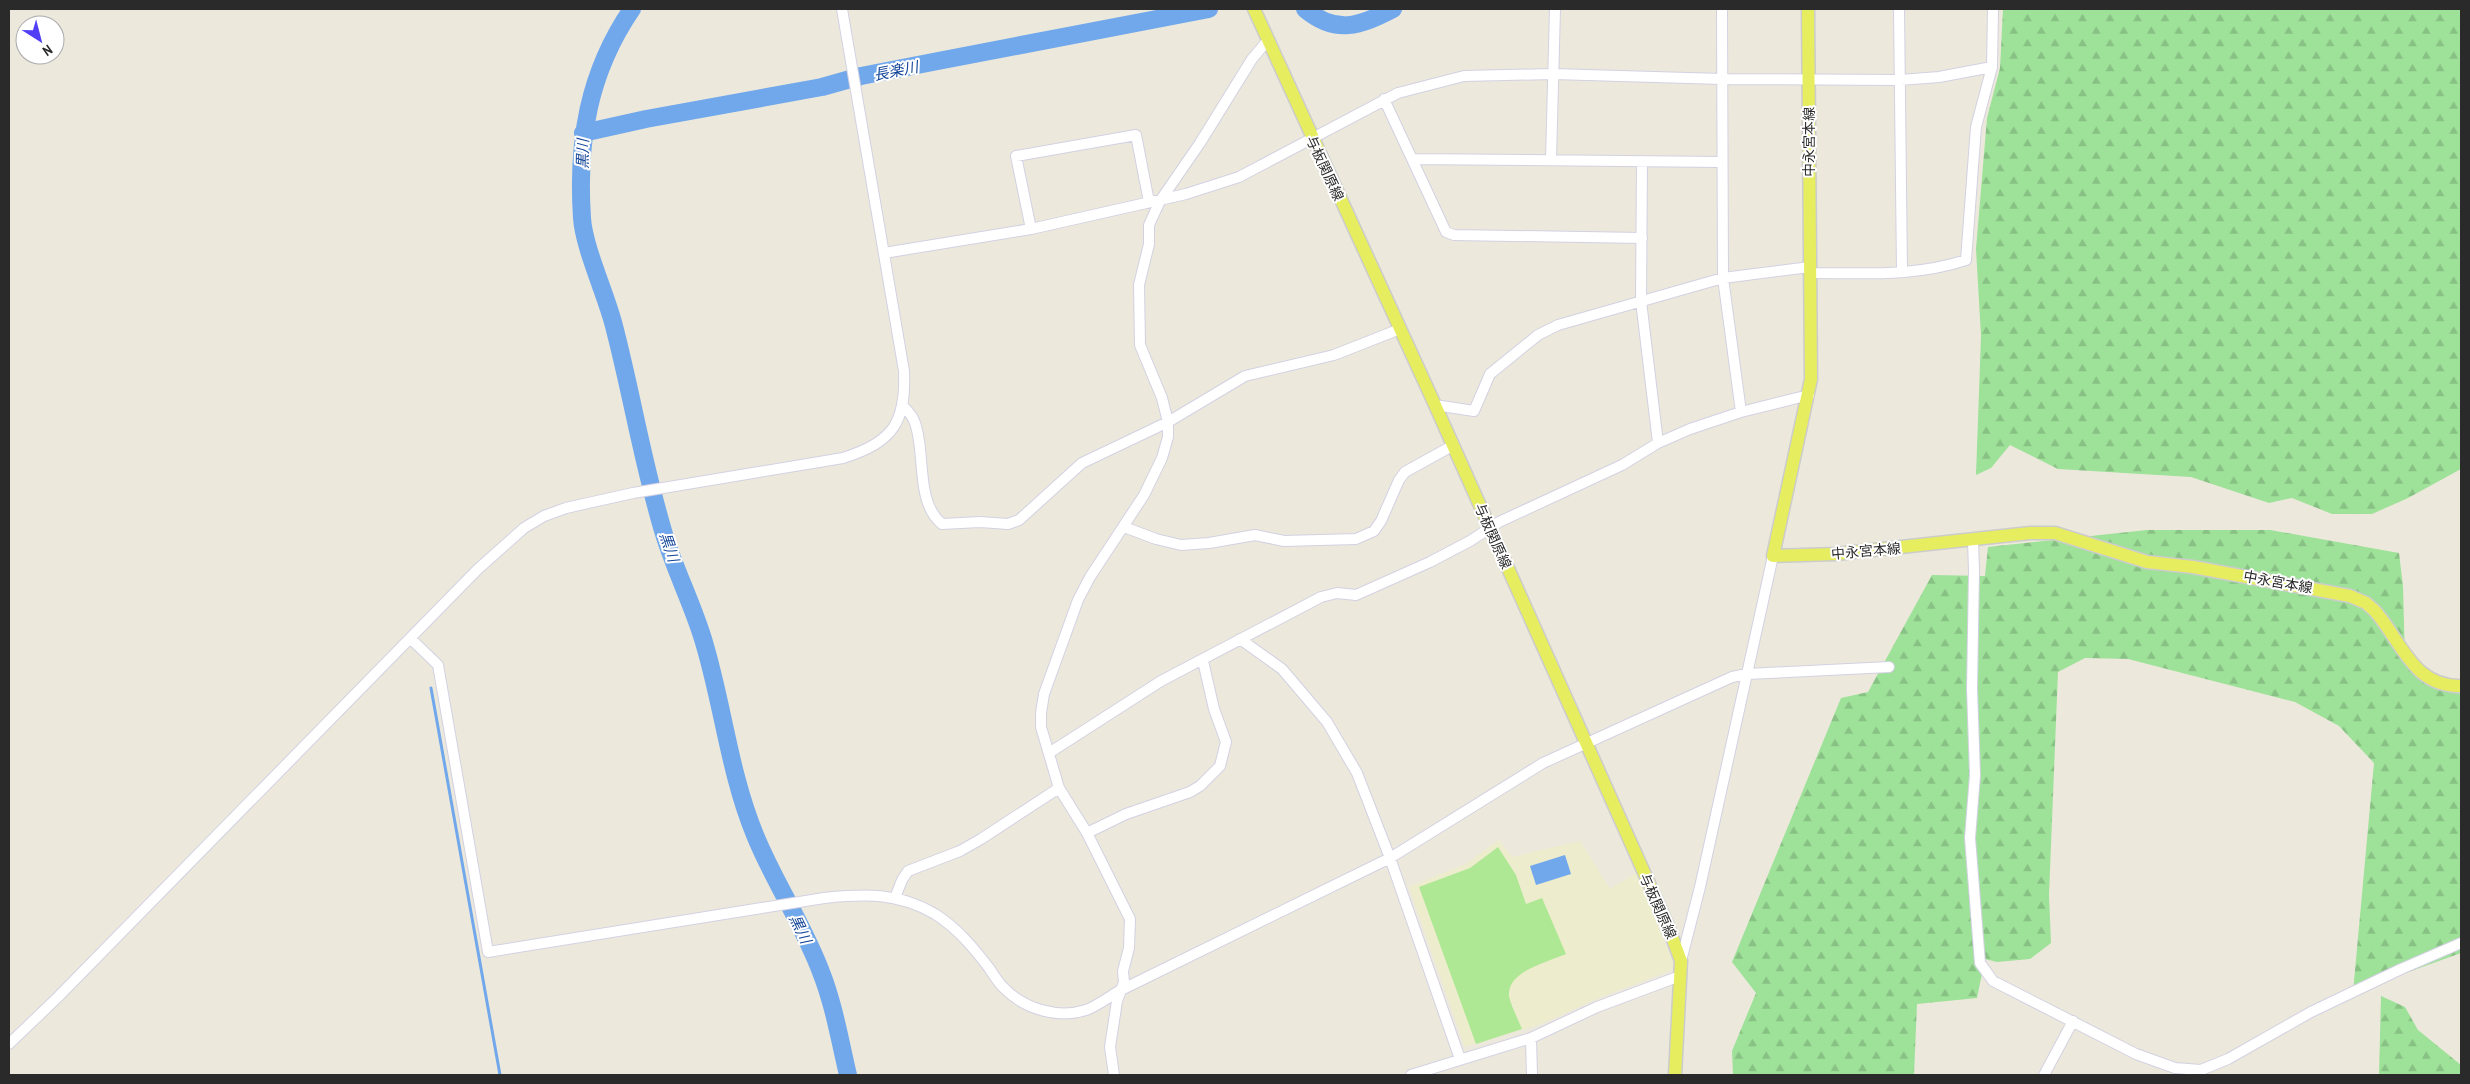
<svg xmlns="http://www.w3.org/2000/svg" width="2470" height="1084" font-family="'Archivo Narrow','Noto Sans JP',sans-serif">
  <defs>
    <pattern id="forest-firs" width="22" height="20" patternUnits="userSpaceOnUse" patternTransform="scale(1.25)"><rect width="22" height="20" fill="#9ee199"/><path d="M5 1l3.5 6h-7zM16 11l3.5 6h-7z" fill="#88c184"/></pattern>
  </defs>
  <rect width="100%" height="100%" fill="#ece9dc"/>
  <!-- education -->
  <path fill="#edeccc" d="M1499,840l13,17 68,-16 30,48 26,-16 38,92 -4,6 -67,25 -62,28 -76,23 -56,-160 57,-23z"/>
  <!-- forest -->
  <path fill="url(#forest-firs)" d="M2003,9h458v460l-53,29 -36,16h-40l-40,-16 -23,5 -78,-26 -133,-8 -48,-24 -19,23 -15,7 5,-139 -5,-87 11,-131 13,-50z
    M2147,530h123l129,23 4,33 2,75 13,18 19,10 24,5v259l-108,39 21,-229 -35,-37 -44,-24 -167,-43 -43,-1 -27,14 -9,223 2,48 -21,16 -33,3 -12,-3 -8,39 -60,6 -3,71h-181l-1,-24 24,-58 -24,-31 109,-264 27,-6 64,-117 53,1 3,-29z
    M2381,996l24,11 13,23 43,35v10h-82z"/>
  <!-- pitch -->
  <path fill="#aee895" d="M1498,847l18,28 10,29 16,-6 24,56c-18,8 -59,17 -57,42 2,10 9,23 13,33l-46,15 -57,-157 51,-19z"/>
  <!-- water -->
  <path fill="#71a8ec" d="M1565,855l6,19 -35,11 -6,-19z"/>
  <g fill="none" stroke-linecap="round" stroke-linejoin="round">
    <!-- stream -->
    <path stroke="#71a8ec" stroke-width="3" d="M431,688l69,387"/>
    <!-- river -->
    <path stroke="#71a8ec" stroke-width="18" d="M632,9c-44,64 -55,133 -50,209 2,30 24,76 32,108 18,69 29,139 50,208 11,36 28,69 39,105 20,65 26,133 52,196 19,47 48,89 66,137 13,33 19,69 27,103
      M1305,9c31,26 55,17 88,0
      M583,133l63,-14 176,-32 39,-11 77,-15 271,-52"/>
    <defs>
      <path id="minor" d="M1722,9l1,269 18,134
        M1899,9l3,263
        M1384,99l62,133 8,3 188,3
        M1412,159l310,3
        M1551,159l4,-150
        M1642,161l-1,140 17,142
        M1031,229l-15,-73 120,-21 13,67
        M884,253l147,-24 155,-35 53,-17 159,-84 66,-17 89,-2 169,5 178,1 39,-3 53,-10
        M1811,273c53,0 104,4 155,-13l10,-133 16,-60 1,-58
        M1435,405l39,6 16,-37 48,-39 20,-10 165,-47 87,-11
        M904,407c4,4 9,10 11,16 11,30 0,79 27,101l38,-2 28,2 11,-4 63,-57 86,-41 77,-46 89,-21 66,-26
        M1124,527l32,12 25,6 28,-2 46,-8 29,6 72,-2 18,-8 7,-10 18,-41 6,-8 47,-26
        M1973,540l1,31 -2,118 3,86 -5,63 10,125 13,18 143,73 39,14 26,2 27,-11 83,-47 90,-43 60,-26
        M411,639l27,26 50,287 336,-54c40,-4 74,-6 111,16 22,14 38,33 54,54 5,7 9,15 16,21 20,20 53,30 81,21 11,-4 23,-13 33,-19l271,-133 153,-95 189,-86 15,-3 142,-7
        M1240,639l42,30 45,53 30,51 33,85 70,201
        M1049,753l112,-72 160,-84 16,-4 19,2 74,-33 40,-21 29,-19 123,-57 36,-22 32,-14 51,-17 68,-17
        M1087,833l39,-19 64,-22 10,-6 20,-20 6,-24 -12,-33 -11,-48
        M895,898l7,-18 6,-9 52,-20 21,-12 78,-51
        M1681,961l19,-74 73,-331
        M1531,1038l1,37
        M9,1044l49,-47 420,-428 46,-41 20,-12 22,-8 67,-15 210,-35c50,-16 63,-35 61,-87l-62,-362
        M1114,1075l-4,-28 7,-46 7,-19 -1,-11 6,-23 1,-29 -43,-86 -28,-45 -18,-61v-14l3,-19 34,-94 12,-23 54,-82 18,-37 6,-21v-15l-6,-24 -22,-53 -1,-60 10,-41v-19l11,-24 40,-58 52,-84 16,-19
        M1411,1075l120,-37 66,-31 83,-31
        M2044,1075l29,-54"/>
      <path id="major" d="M1254,9l181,396 233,521 13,35 -6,114
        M1808,9l3,370 -38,177 63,-2 194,-21h25l92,29 46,5 157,29 16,7 9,8c27,31 38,76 86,75"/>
    </defs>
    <!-- minor casing -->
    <use href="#minor" stroke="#d3d1e2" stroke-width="12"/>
    <!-- major casing -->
    <use href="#major" stroke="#ccc" stroke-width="15"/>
    <!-- minor -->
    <use href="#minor" stroke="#fff" stroke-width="10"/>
    <!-- major -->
    <use href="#major" stroke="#e6ed5f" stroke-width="12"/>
  </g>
  <g text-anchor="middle" stroke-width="4" stroke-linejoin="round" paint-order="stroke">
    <!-- street labels -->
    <g font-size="14" fill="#2a2a2a" stroke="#fff">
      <text transform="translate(1809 142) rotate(-90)" y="5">中永宮本線</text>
      <text transform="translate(1325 168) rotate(65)" y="5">与板関原線</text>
      <text transform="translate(1493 536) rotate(66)" y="5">与板関原線</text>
      <text transform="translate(1866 551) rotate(-5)" y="5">中永宮本線</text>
      <text transform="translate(2278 582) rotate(10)" y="5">中永宮本線</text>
      <text transform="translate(1658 906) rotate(66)" y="5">与板関原線</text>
    </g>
    <!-- water labels -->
    <g font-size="15" font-style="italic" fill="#104398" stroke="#fff">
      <text transform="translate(896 71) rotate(-11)" y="5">長楽川</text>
      <text transform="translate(583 154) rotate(-89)" y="5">黒川</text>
      <text transform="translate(669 547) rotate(71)" y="5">黒川</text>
      <text transform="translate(800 929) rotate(64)" y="5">黒川</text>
    </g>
  </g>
  <!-- border -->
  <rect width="2470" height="1084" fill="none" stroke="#2a2a2a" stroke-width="20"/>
  <!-- north arrow -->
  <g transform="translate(40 40) rotate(144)"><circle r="24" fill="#ffffff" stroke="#aaaaaa"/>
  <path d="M0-4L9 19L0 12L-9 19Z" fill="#513ff6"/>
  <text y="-8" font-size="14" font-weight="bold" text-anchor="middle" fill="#2a2a2a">N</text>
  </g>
</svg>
